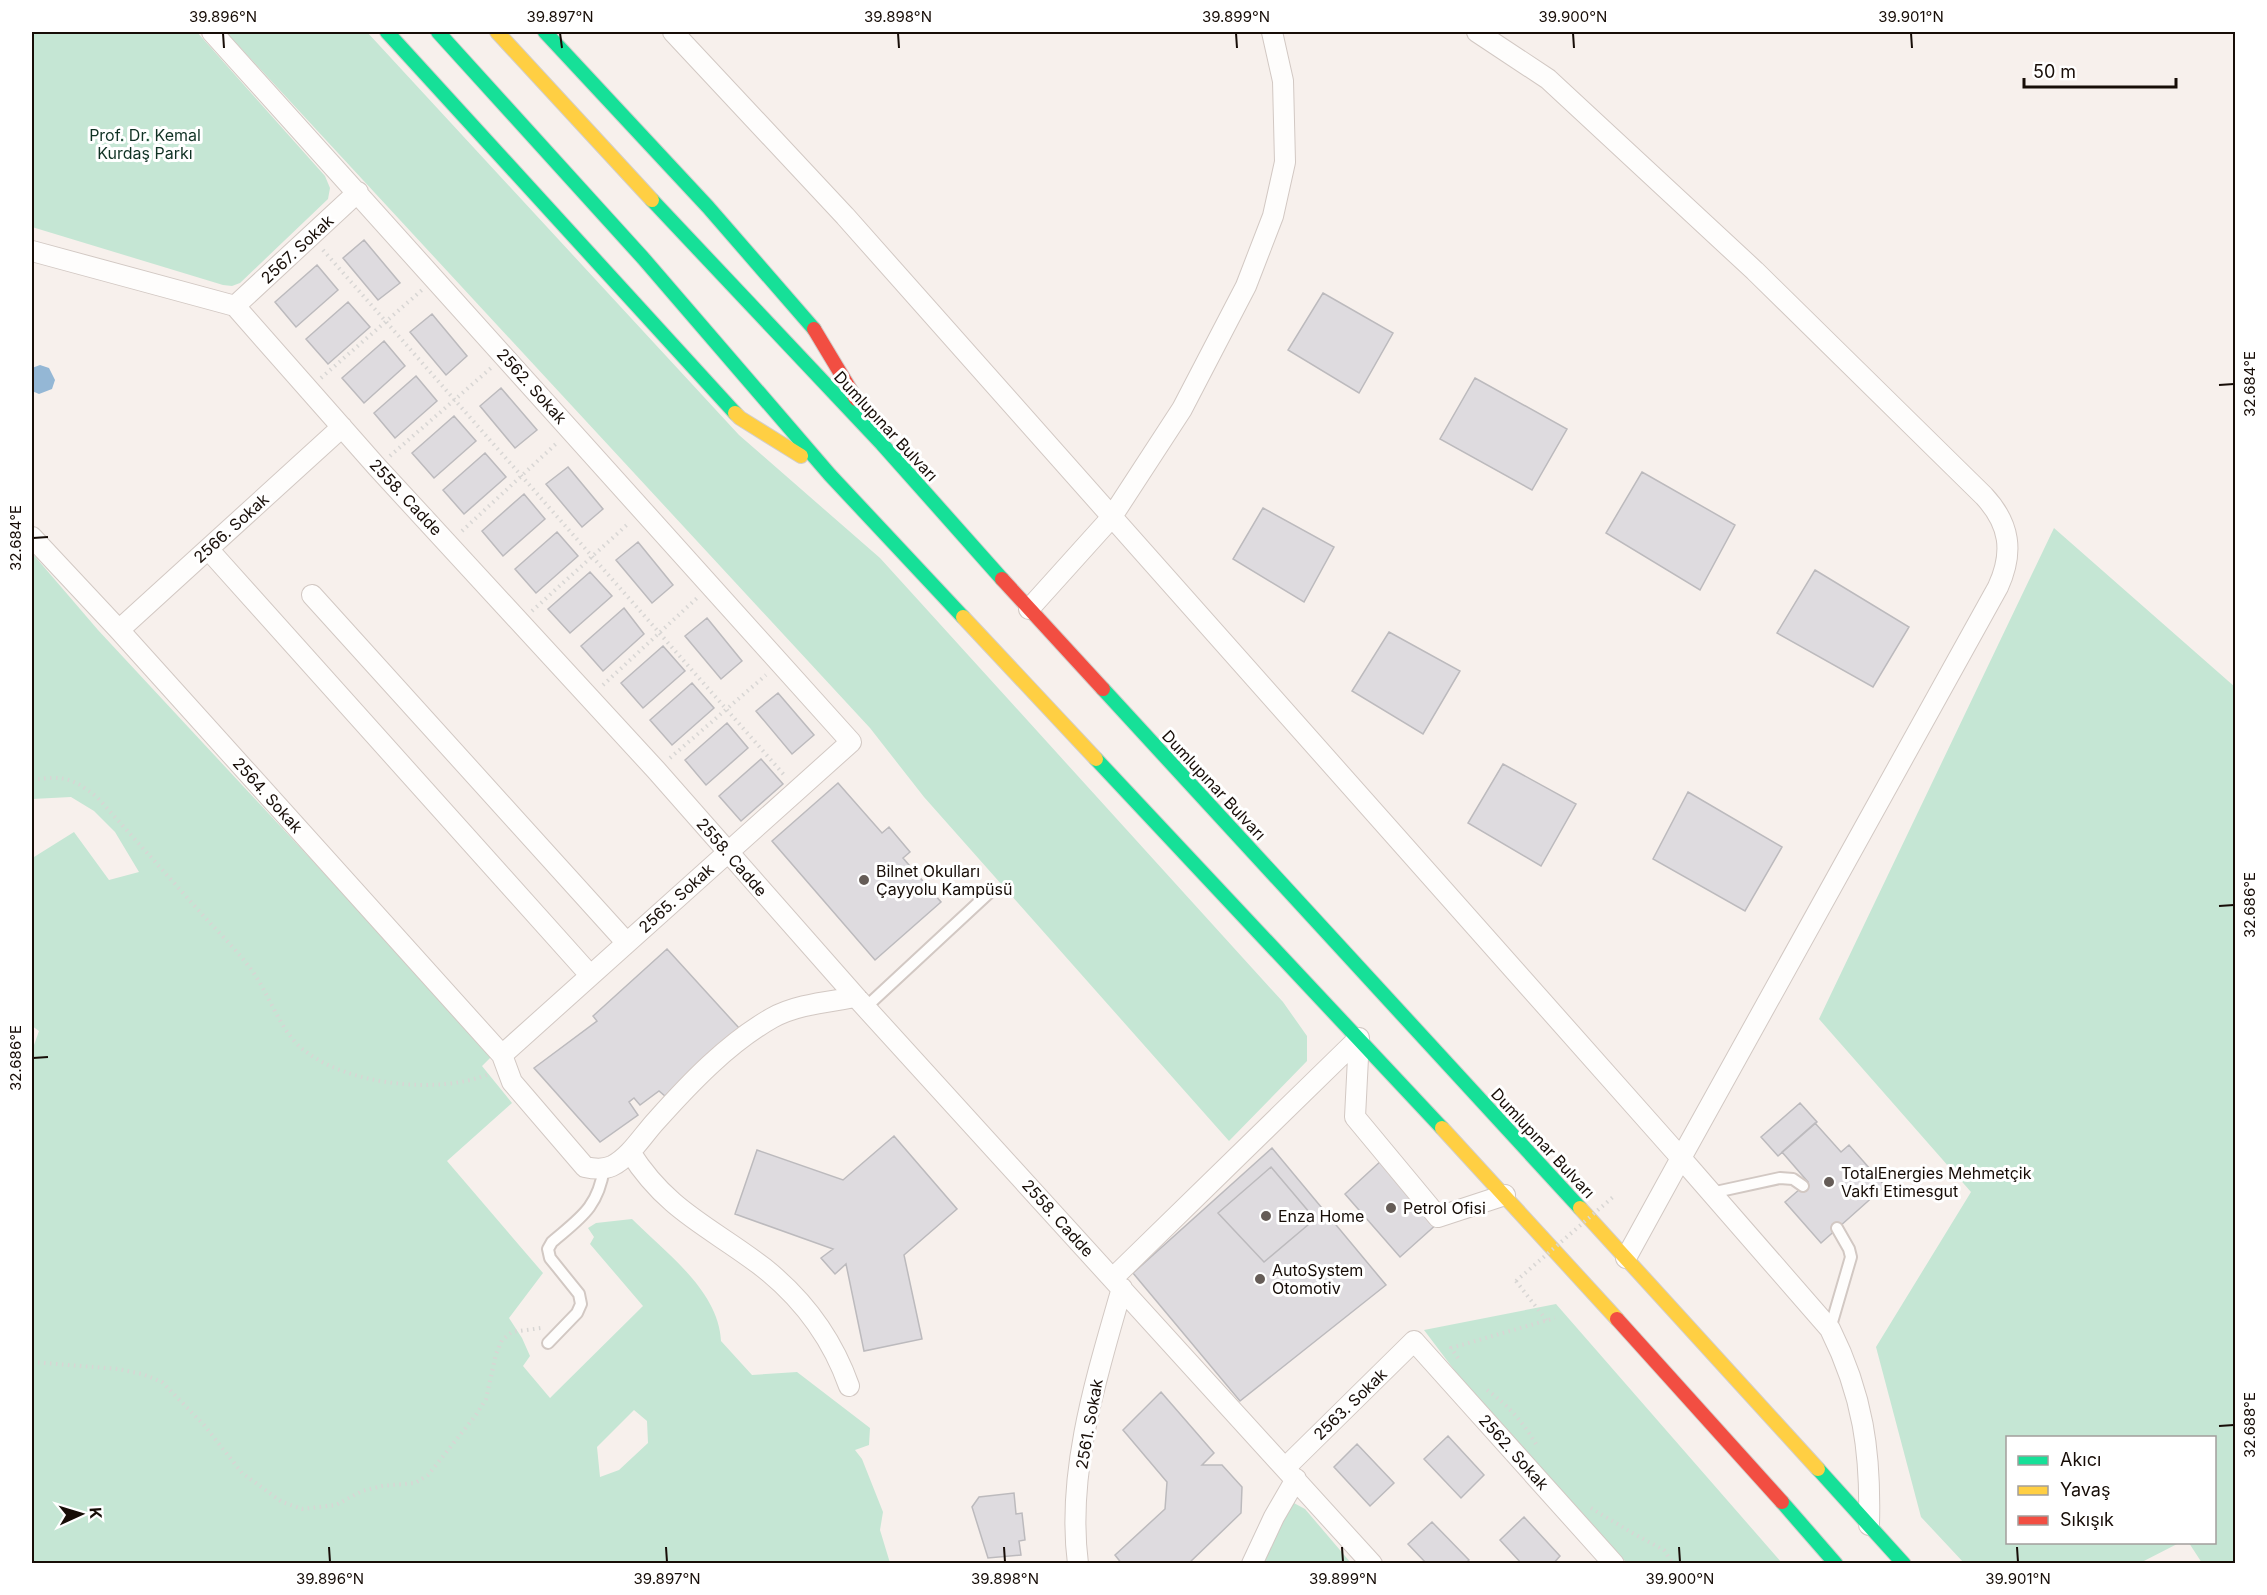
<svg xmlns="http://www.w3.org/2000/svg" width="2267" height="1595" font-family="Inter,sans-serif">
  <rect width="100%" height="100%" fill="#f7f0ec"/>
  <!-- green -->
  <path fill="#c5e6d4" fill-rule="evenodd" d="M32,32h165l128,144 5,12 -2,11 -88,84 -8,3 -9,-1 -191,-58z
    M226,32h141l372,403 141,123 403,444 24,34v25l-78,80 -305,-344 -54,-69z
    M2054,528l181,159v876h-33l-13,-20 25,-1v-104h-206v104l171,1 -39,20h-176l-43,-46 -45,-170 95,-155 -152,-173z
    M32,553l66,77 395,425 -11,11 30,37 -65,58 96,112 -34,45 13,20 8,18 -7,10 27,32 93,-92 -53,-62 4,-7 -6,-9 8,-5 36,-4c33,33 87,72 89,122l31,34 45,-3 73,56 -1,17 -14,5 7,9 21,53 -3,18 10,33h-858v-518h2l5,-14 -7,-5v-164l2,-5 40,-25 35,48 30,-8 -24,-40 -21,-21 -23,-14 -39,2zM634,1410l13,11 1,22 -29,27 -19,7 -3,-30z
    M1556,1304l226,259h-155l-144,-155 -59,-78z
    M1292,1502l13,7 46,54 -95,1z"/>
  <!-- water -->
  <path fill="#94b7d5" d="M40,365l9,3 6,12 -3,9 -13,5 -7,-3v-23z"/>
  <!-- building -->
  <path fill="#dedbdf" stroke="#bcbabd" stroke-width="1.5" d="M364,240l36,43 -22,17 -35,-42z
    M317,265l21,25 -42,37 -21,-25z
    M1323,293l70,40 -34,60 -71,-43z
    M348,302l22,25 -42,37 -22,-25z
    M432,314l35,42 -21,19 -36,-43z
    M384,341l21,25 -41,37 -22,-25z
    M416,376l21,25 -42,37 -21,-25z
    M1475,378l92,51 -35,61 -92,-51z
    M501,388l36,42 -22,18 -35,-42z
    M454,416l22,25 -42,37 -22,-25z
    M485,453l21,24 -42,37 -21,-24z
    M568,467l35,42 -21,18 -36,-43z
    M1642,472l93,53 -35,65 -94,-57z
    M524,494l21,25 -42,37 -21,-25z
    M1263,508l71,39 -30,55 -71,-43z
    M557,532l21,24 -42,37 -21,-24z
    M638,542l35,43 -21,18 -36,-43z
    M1815,570l94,57 -36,60 -96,-54z
    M590,572l22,24 -42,37 -22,-24z
    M624,608l20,26 -41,37 -22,-25z
    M707,618l35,43 -21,18 -36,-43z
    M1389,632l71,39 -37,63 -71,-43z
    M663,646l22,25 -42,37 -22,-25z
    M692,683l22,25 -42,37 -22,-25z
    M778,693l36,42 -22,19 -36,-43z
    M727,723l21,25 -42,37 -21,-25z
    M761,759l22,25 -42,37 -22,-25z
    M1503,764l73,40 -35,62 -73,-43z
    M838,783l44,50 7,-6 21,25 -7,6 38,44 -66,58 -103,-119z
    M1688,792l94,55 -37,64 -92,-52z
    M667,949l72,79 -74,68 -6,-5 -19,14 -6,-7 -5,4 9,13 -38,27 -66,-74 63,-47 -4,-5z
    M1800,1103l17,19 -39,34 -17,-19z
    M1815,1123l26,29 8,-7 36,41 -64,57 -36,-41 23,-20 -26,-30z
    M894,1136l63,73 -53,46 18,84 -58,12 -18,-87 -11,10 -14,-16 12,-9 -98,-35 22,-64 86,30z
    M1272,1148l114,137 -146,116 -107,-128z
    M1382,1160l56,63 -38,34 -55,-63z
    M1271,1167l44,52 -51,43 -46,-49z
    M1161,1392l53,61 -12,12h20l20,22 -1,26 -53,51h-66l-7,-9 50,-46 2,-27 -44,-52z
    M1448,1436l36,39 -23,23 -37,-39z
    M1357,1444l37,39 -24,23 -36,-39z
    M1014,1493l2,21 6,-1 3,27 -6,1 2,14 -33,3 -16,-51 7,-10z
    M1524,1517l36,39 -7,8h-31l-22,-24z
    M1432,1522l37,38 -4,4h-38l-19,-20z"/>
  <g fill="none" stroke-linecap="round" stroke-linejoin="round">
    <defs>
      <path id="lane" d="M866,1007l125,-116
        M1711,1193l69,-15 13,1 10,7
        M1830,1329l21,-72 -2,-8 -12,-21
        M548,1343l29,-30 4,-9 -2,-10 -29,-36 -2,-9 4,-7c28,-24 46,-34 52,-74"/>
      <path id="street" d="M212,32l639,710 -349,313
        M673,32l172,184 836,942 -55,100
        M1477,32l71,47 207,192 229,225c26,28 30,56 14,91l-317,571 149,171c33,66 41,123 39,196
        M32,251l203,55 142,161 279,303 200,227 516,567
        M235,306l123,-114
        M32,537l87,93 383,425 10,27 73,85c9,2 18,3 27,-1 18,-9 31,-31 44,-45 34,-38 72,-78 116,-103 25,-14 57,-16 84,-21
        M208,549l382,426
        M312,595l314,347
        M1029,609l82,-91 71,-109 64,-123 27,-70 12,-54 -2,-81 -11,-49
        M119,630l223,-203
        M1359,1038l-4,79 83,100 67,-22
        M630,1152c38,60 81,75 134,116 40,32 68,70 85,118
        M1113,1278l246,-240
        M1286,1467l128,-126 200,223
        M1078,1564c-12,-92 19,-189 44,-276
        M1252,1564l22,-47 22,-38"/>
      <path id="fast" d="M387,32l348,381
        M438,32l205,226 187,217 133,142
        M545,32l163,175 106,122
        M652,200l230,244 120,135
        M1103,689l477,519
        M1096,759l346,369
        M1818,1469l86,95
        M1782,1502l54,62"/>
      <path id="slow" d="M497,32l155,168
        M735,413l5,5 61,38
        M963,617l133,142
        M1442,1128l175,191
        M1580,1208l238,261"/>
      <path id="jam" d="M814,329l42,70
        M1002,579l101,110
        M1617,1319l165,183"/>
    </defs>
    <!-- lane casing -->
    <use href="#lane" stroke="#d2c8c3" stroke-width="14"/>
    <!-- street casing -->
    <use href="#street" stroke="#d2c8c3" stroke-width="22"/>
    <!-- fast casing -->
    <use href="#fast" stroke="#d2cecb" stroke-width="16"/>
    <!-- slow casing -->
    <use href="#slow" stroke="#d2cecb" stroke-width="16"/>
    <!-- jam casing -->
    <use href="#jam" stroke="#d2cecb" stroke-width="16"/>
    <!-- path -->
    <path stroke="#d8d6d4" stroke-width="4" stroke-dasharray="1.5 4.5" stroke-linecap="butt" d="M323,250l462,526
      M321,378l101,-88
      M390,456l101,-88
      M462,531l96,-89
      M532,611l97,-88
      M603,685l94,-87
      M670,758l96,-83
      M32,780c32,-5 40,-2 65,17 35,39 69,77 104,116 16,18 34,35 49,55 19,24 30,65 55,83 44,34 133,44 184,23
      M1516,1281l31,40
      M1458,1358l-7,-10 104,-30
      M32,1362l86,7 24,5 20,8 42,43 38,48 40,29 20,7 34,-4 26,-14 20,-5 33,-3 13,-8 48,-60 10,-16 10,-45 6,-14 10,-8 29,-4
      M1487,1390c22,16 37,33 50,56
      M1591,1508l43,26 30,16 9,14"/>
    <!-- lane -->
    <use href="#lane" stroke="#fefdfc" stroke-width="10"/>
    <!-- street -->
    <use href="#street" stroke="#fefdfc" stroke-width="20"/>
    <!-- fast -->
    <use href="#fast" stroke="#16e098" stroke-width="14"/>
    <!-- slow -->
    <use href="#slow" stroke="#ffcf43" stroke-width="14"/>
    <!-- jam -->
    <use href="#jam" stroke="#f24e42" stroke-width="14"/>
    <!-- path-bridge -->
    <path stroke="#d8d6d4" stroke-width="4" stroke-dasharray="1.5 4.5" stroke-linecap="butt" d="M1516,1281l97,-84"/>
  </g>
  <!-- ticks -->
  <path fill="none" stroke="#170d07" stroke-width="2" d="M223,33l1,15M560,33l2,15M898,33l1,15M1236,33l1,15M1573,33l1,15M1911,33l1,15M2219,385l15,-1M33,538l15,-1M2219,906l15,-1M33,1058l15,-1M2219,1426l15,-1M329,1547l1,15M666,1547l1,15M1004,1547l1,15M1342,1547l1,15M1679,1547l1,15M2017,1547l1,15"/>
  <!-- markers -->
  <g fill="#655c57" stroke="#fff" stroke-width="2">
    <circle cx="864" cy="880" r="6"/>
    <circle cx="1829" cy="1182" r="6"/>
    <circle cx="1391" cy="1208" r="6"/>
    <circle cx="1266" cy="1216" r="6"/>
    <circle cx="1260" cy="1279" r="6"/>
  </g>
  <g text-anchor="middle" stroke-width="6" stroke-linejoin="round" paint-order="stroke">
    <!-- park labels -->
    <g font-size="16" fill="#103224" stroke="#fff">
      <text x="145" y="141">Prof. Dr. Kemal<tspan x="145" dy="18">Kurdaş Parkı</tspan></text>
    </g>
    <!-- street labels -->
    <g font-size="16" fill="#170d07" stroke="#fff">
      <text transform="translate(297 249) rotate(-43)" y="6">2567. Sokak</text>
      <text transform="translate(532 386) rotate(48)" y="6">2562. Sokak</text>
      <text transform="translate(886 426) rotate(47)" y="6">Dumlupınar Bulvarı</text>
      <text transform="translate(406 497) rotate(47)" y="6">2558. Cadde</text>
      <text transform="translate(231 528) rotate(-42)" y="6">2566. Sokak</text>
      <text transform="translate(1214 785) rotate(47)" y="6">Dumlupınar Bulvarı</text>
      <text transform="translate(268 795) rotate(48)" y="6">2564. Sokak</text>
      <text transform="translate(732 857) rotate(49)" y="6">2558. Cadde</text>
      <text transform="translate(676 898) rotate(-42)" y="6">2565. Sokak</text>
      <text transform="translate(1543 1143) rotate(47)" y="6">Dumlupınar Bulvarı</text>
      <text transform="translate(1058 1218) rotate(48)" y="6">2558. Cadde</text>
      <text transform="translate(1350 1404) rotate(-44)" y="6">2563. Sokak</text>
      <text transform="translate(1089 1424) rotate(-80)" y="6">2561. Sokak</text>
      <text transform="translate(1514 1452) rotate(48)" y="6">2562. Sokak</text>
    </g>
    <!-- poi labels -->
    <g font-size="16" fill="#170d07" stroke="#fff" text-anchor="start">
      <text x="876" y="877">Bilnet Okulları<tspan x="876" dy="18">Çayyolu Kampüsü</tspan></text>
      <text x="1841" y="1179">TotalEnergies Mehmetçik<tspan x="1841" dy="18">Vakfı Etimesgut</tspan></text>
      <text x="1403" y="1214">Petrol Ofisi</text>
      <text x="1278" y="1222">Enza Home</text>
      <text x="1272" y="1276">AutoSystem<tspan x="1272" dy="18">Otomotiv</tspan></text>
    </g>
  </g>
  <!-- border -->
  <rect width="2267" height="1595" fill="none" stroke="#ffffff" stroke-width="66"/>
  <!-- legend -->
  <rect x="2006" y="1436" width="210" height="108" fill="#ffffff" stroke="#a29e9c" stroke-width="1.5"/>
  <rect x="2018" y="1456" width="30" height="9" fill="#16e098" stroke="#a29e9c" stroke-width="1.5"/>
  <text x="2060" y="1466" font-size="18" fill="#170d07">Akıcı</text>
  <rect x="2018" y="1486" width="30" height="9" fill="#ffcf43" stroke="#a29e9c" stroke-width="1.5"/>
  <text x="2060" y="1496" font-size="18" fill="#170d07">Yavaş</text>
  <rect x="2018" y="1516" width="30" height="9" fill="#f24e42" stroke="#a29e9c" stroke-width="1.5"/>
  <text x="2060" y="1526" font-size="18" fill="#170d07">Sıkışık</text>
  <!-- north arrow -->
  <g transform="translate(81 1514) rotate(86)" stroke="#ffffff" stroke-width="4.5" paint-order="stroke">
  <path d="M0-4.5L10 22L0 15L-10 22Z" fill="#170d07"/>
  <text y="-9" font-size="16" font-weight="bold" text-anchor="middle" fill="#170d07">K</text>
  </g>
  <!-- scale -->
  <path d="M2024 78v9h152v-9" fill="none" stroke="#170d07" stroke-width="3"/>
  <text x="2033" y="78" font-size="18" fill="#170d07" stroke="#ffffff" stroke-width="4.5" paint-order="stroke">50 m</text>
  <rect x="33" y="33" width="2201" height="1529" fill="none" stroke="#170d07" stroke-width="2"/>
  <g font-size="15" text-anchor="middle" fill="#170d07">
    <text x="223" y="22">39.896°N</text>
    <text x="560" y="22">39.897°N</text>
    <text x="898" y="22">39.898°N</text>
    <text x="1236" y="22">39.899°N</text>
    <text x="1573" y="22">39.900°N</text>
    <text x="1911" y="22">39.901°N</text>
    <text transform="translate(2250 384) rotate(-90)" y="5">32.684°E</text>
    <text transform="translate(16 538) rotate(-90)" y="5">32.684°E</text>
    <text transform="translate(2250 905) rotate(-90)" y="5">32.686°E</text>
    <text transform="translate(16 1058) rotate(-90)" y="5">32.686°E</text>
    <text transform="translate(2250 1425) rotate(-90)" y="5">32.688°E</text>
    <text x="330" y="1584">39.896°N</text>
    <text x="667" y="1584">39.897°N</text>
    <text x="1005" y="1584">39.898°N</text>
    <text x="1343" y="1584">39.899°N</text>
    <text x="1680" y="1584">39.900°N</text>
    <text x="2018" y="1584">39.901°N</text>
  </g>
</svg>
